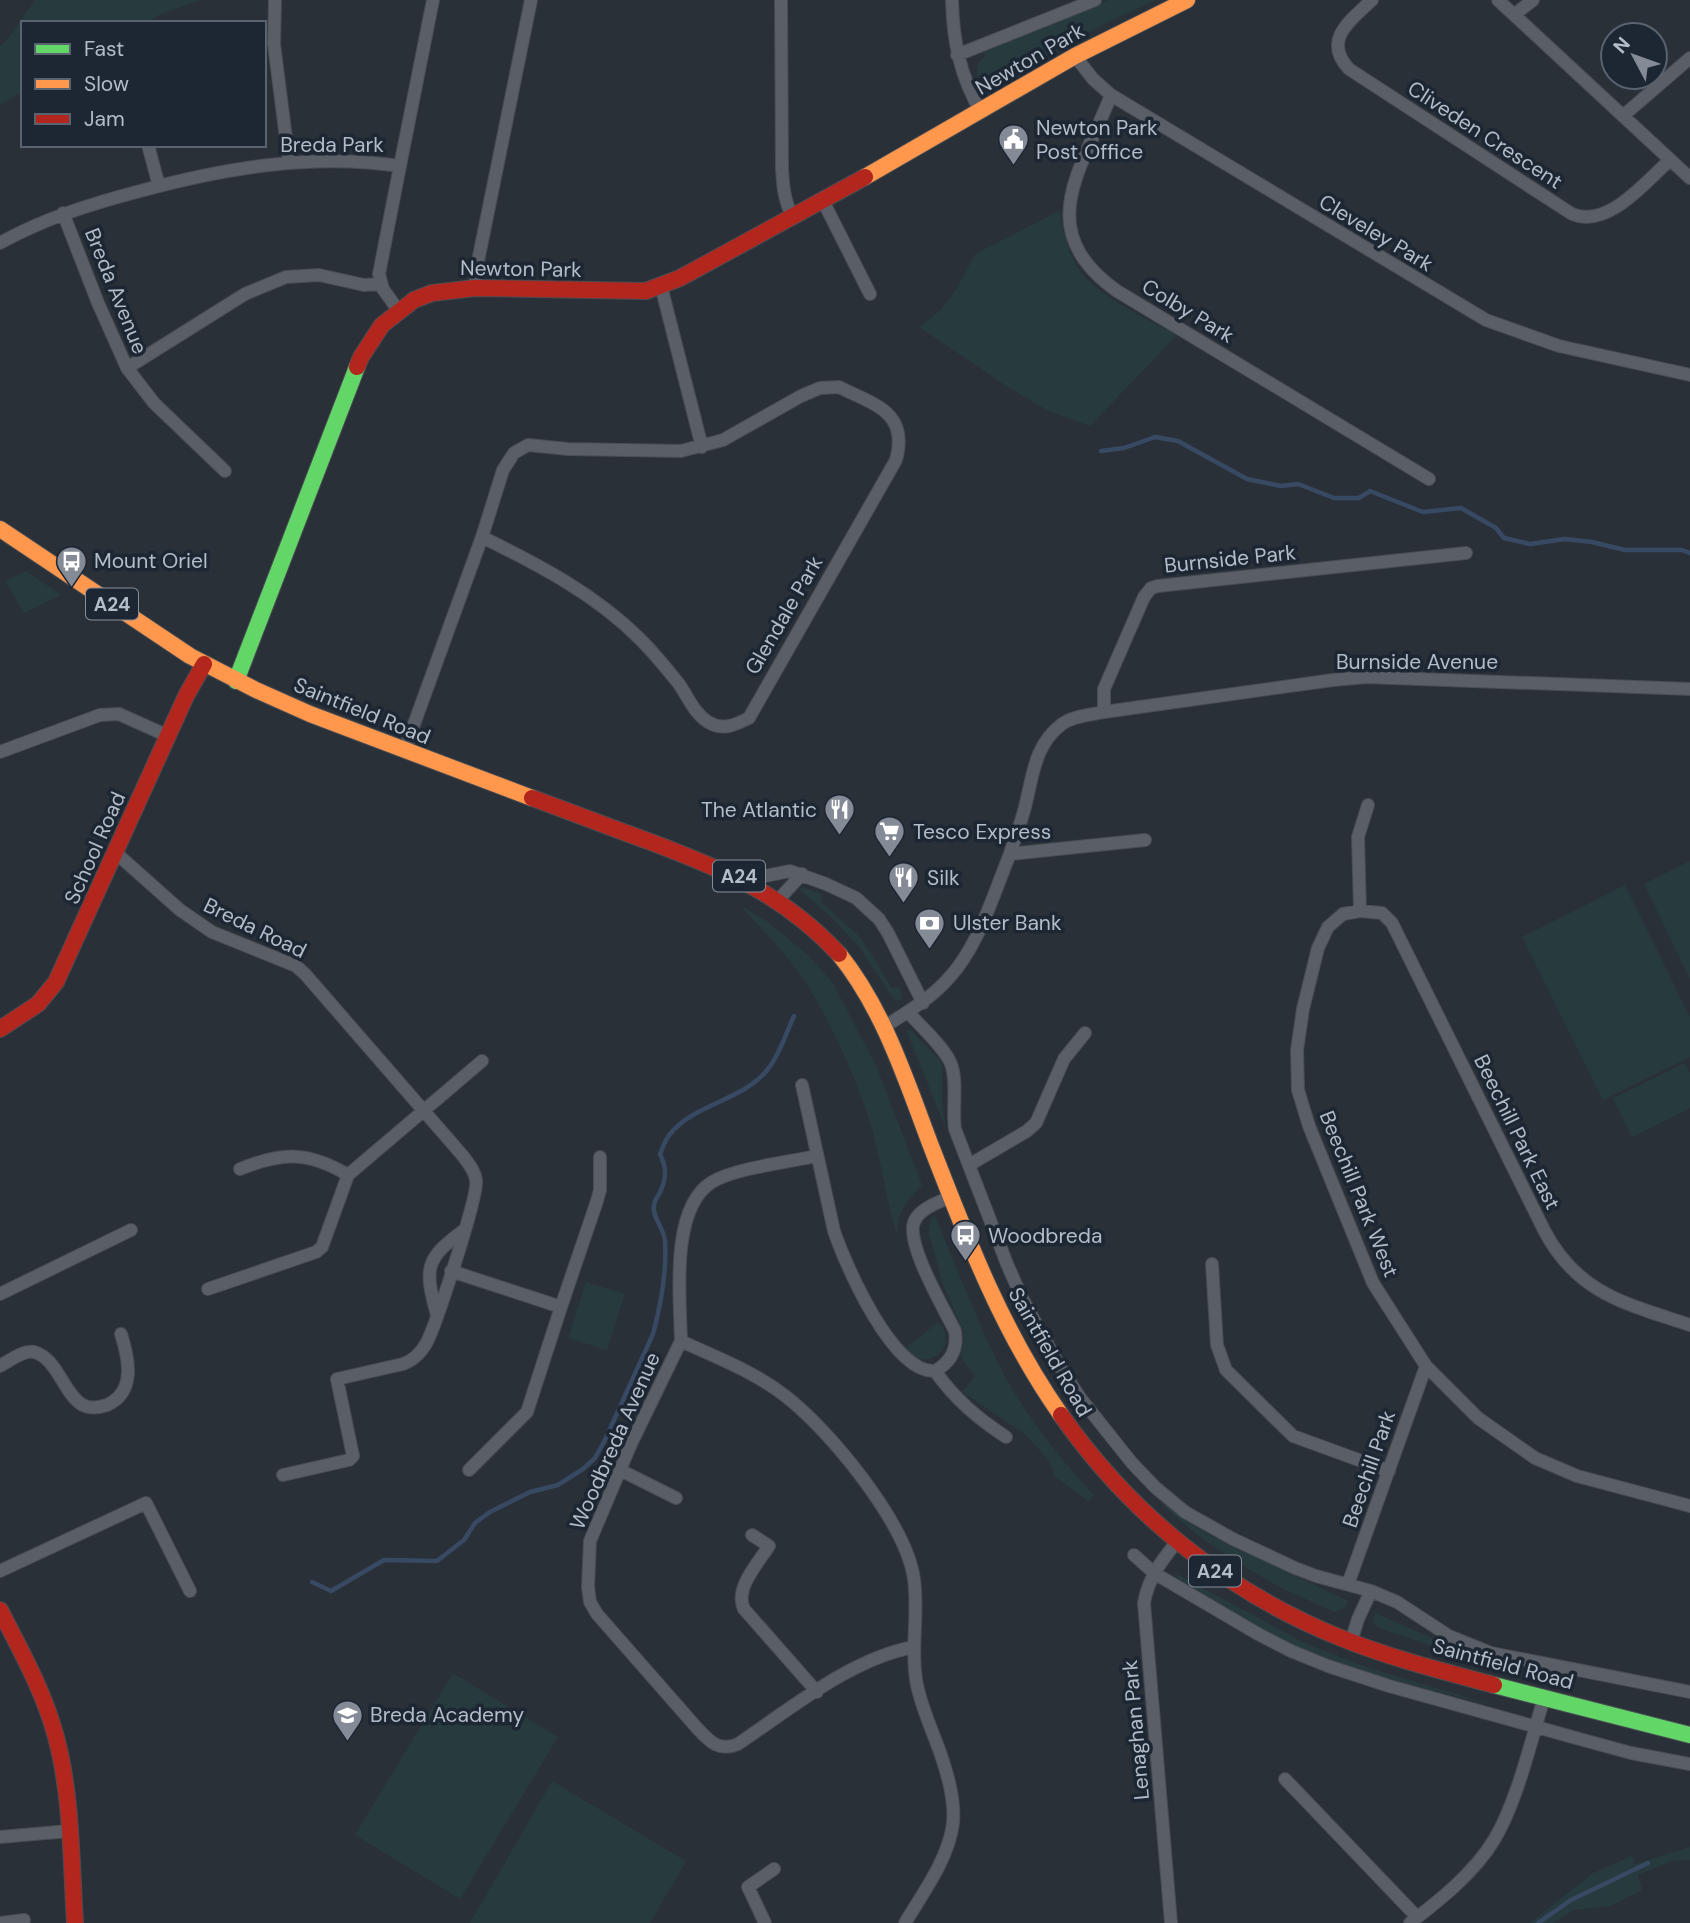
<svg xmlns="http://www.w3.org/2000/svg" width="1690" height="1923" font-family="'DM Sans',sans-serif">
  <rect width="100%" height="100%" fill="#2a3038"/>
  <!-- green -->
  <path fill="#273a3e" d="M35,0h166l-40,14 -17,9h-121v68l-23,14v-59l7,-6z
    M1108,0h48l-50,23 -77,43 -30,19 -6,1 -15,-9c-2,-10 -1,-14 7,-21l-2,-4z
    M1059,211c5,22 10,49 26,66 20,22 66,46 93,57l-88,92 -42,-15 -43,-26 -86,-58 22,-17 15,-20 19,-36z
    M26,571l35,24 -37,18 -19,-32z
    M1690,861v118l-46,-95z
    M1625,885l65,132v40l-87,43 -81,-163z
    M803,887l18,7v8l37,33 17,24 16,29 8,-1 3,12 -7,2 -36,-54 -26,-28 -34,-30z
    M740,905l28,17 40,33 25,28 44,85 45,117c-17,17 -24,25 -25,50 -11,-35 -15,-70 -25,-105 -13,-48 -46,-120 -75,-160 -17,-23 -39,-44 -57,-65z
    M910,1029l29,30 3,6v39l4,25 -37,-92 -2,-6z
    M1685,1063l5,10v35l-58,29 -19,-39z
    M935,1216c19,45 36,90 57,134 24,54 62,102 102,145l-6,6 -33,-24 -6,-16 -24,-27 -63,-42 13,-16 -14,-18 3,-25 -21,-48 -14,-51 2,-16z
    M586,1282l39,12 -18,56 -39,-12z
    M938,1322c24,24 -12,54 -32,26z
    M1163,1504l41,28 144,69 -3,7 -11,4 -57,-26 -45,-27 -36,-25 -33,-28z
    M1175,1573l130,70 58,23 143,43 -118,-30 -92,-32 -35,-17 -82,-51z
    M1375,1613l61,27 -2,7 -58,-20 -3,-5z
    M453,1673l105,64 -98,162 -105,-64z
    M552,1781l134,80 -36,62h-180z
    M1690,1847v13l-18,1 -34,14 4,15 -32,16 -36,4 -21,13h-23l63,-50 39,-17 3,8z"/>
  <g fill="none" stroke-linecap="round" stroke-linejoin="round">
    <!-- stream -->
    <path stroke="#384963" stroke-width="4.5" d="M1101,451l23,-3 31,-11 23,4 69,38 34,7 17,-2 36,14h25l11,-7 53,21 38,-4 35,20 8,10 26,6 35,-5 27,3 33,8h57l8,3
      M312,1582l19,9 53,-31 53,1 27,-21 11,-17 15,-11 40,-20 28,-7 25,-16 12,-11 9,-16 49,-108c8,-30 14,-62 12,-93 -1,-13 -13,-23 -11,-36 1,-6 5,-10 7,-15 6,-14 5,-23 -1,-36 3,-7 5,-14 10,-20 25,-31 73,-33 98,-65 12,-15 18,-36 26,-53
      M1538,1923l33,-23 77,-37"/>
    <defs>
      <path id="street" d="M275,0l-1,44 15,118
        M781,0l1,168c1,18 2,33 11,49
        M952,0c1,41 8,76 29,112
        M1372,0c-22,21 -50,40 -23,69l223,145c36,15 73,-32 98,-54
        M1498,0l192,178
        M1514,15l19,-15
        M957,55l138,-55
        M1075,56l18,23 18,16 375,225 73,26 131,29
        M1111,95c-29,75 -80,135 6,196l312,188
        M1624,115l66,-57
        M148,145l11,41
        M400,166l33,-166
        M823,201l47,93
        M63,213l35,90 29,65 27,35 71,68
        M0,243c45,-25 91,-39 140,-52 85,-23 172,-38 260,-25l-21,108 4,15 15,21
        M661,286l41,161
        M475,288l2,-22 54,-266
        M127,368l118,-74 41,-17 33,-2 45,10 17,-1
        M839,387c36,18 70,25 57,73l-147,258c-14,7 -26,13 -41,4 -14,-9 -20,-25 -29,-38 -12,-15 -25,-31 -39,-45 -45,-45 -101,-74 -158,-102l21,-67 11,-17 14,-8 40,4 113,2 42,-11 78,-44 19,-8z
        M1104,712l229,-32 33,-3 324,12
        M405,749l77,-212
        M0,752l100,-37 19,-1 49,22
        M116,853l64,57 32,22 84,34 9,8 158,182c5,7 12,15 13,24 3,15 -40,144 -49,162 -6,11 -13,18 -24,22l-66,15 16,77 -4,4 -66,15
        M1010,854c5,-16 11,-31 15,-47 8,-31 9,-62 37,-83 11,-8 28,-9 42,-12v-23l40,-92 7,-9 7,-2 308,-33
        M743,875l22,1 25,-5 36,13 30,14 23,21 9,14 35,70
        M779,899l23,-25
        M1360,911l-2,-74 10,-32
        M909,1013c12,14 36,35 42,51 7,19 1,45 4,65l52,135 16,36 37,67 21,32 51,64 24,25 29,24 48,27 62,29 21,8 55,15 26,11 52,34 42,17 199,39
        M884,1027c23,-15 45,-27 64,-48 31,-33 45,-84 62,-125l135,-14
        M802,1085l32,146c12,35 59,143 101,140 20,28 42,47 71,66
        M817,1156c-29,6 -81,12 -105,26 -42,26 -32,115 -31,159 34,16 72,30 103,54 45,34 122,128 130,184 5,35 -4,71 3,106 5,24 16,47 24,70 7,21 14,45 12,68 -4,35 -30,70 -48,100
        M969,1165l58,-34 9,-8 28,-64 21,-26
        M240,1169c42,-17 68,-18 108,6
        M1212,1264l5,81 9,25 67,66 96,35
        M451,1271l110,36 -34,105 -58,58
        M208,1289l108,-37 6,-5 26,-72 134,-114
        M0,1294l131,-64
        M561,1307l36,-106 3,-11v-33
        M437,1315c-13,-47 -12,-56 27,-85
        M1690,1325c-63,-21 -113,-31 -146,-95l-152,-307 -10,-10 -22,-2 -17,3 -15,13 -10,21 -15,61 -6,41 1,40 11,36 64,157 53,83 52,52 57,40 42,18 113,30
        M681,1341l-50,103 -41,97 -2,46 2,15 7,12 100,114c13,14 22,24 41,16 52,-35 114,-86 176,-97
        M0,1366c9,-5 23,-16 34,-14 23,6 29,40 47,52 8,5 17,4 26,1 29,-13 22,-46 14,-71
        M935,1371c16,-9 23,-22 20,-40 -10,-21 -52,-91 -40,-111 6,-12 24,-18 36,-23
        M620,1470l56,28
        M752,1535l17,11c-11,17 -35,43 -25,63l73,83
        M1134,1555l20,18 104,61 33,17 37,15 61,20 187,52 55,15 59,11
        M0,1571l146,-68 44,88
        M1348,1584l78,-218
        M1351,1642l7,-23 13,-28
        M1285,1779l132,138
        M0,1837l69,-6
        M0,1923l24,-3
        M765,1923l-17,-36 26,-18
        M1171,1923l-27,-320c4,-24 17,-42 32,-60
        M1410,1923c30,-23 64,-50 84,-83 23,-38 37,-99 50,-142"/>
      <path id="fast" d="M236,681l121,-314
        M1494,1685l196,50"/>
      <path id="slow" d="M865,177l210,-121 112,-56
        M0,529l190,127 66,34 54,24 222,84
        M839,954c45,56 67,126 92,192 36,93 72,187 130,269"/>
      <path id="jam" d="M357,367l4,-10 21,-32 32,-25 18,-7 43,-5 171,3 34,-13 185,-101
        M532,798c39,14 77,29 116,43 75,28 135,53 191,113
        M0,1029l38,-25 18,-22 130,-286 18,-32
        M1061,1415c70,100 166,177 280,223 49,20 101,33 153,47
        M0,1610c21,41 44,82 56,127 16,60 15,124 19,186"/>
    </defs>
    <!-- street casing -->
    <use href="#street" stroke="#484c53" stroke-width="14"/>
    <!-- fast casing -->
    <use href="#fast" stroke="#484c53" stroke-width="18"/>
    <!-- slow casing -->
    <use href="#slow" stroke="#484c53" stroke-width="18"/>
    <!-- jam casing -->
    <use href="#jam" stroke="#484c53" stroke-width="18"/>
    <!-- street -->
    <use href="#street" stroke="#5a5e66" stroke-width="12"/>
    <!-- fast -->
    <use href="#fast" stroke="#63d668" stroke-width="16"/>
    <!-- slow -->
    <use href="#slow" stroke="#ff974d" stroke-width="16"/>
    <!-- jam -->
    <use href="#jam" stroke="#b3261e" stroke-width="16"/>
  </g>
  <!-- icons -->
  <defs>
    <symbol id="civic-pin" viewBox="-11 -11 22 30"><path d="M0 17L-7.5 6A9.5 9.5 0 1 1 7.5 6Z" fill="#848b96" stroke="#1d2633"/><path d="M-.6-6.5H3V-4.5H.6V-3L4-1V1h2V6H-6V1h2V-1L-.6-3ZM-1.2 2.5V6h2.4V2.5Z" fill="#fff"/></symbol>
    <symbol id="bus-pin" viewBox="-11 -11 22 30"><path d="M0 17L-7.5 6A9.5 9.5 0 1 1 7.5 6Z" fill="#848b96" stroke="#1d2633"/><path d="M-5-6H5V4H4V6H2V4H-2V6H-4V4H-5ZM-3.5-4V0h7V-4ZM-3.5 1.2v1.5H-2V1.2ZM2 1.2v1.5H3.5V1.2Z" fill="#fff"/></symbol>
    <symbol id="restaurant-pin" viewBox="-11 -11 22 30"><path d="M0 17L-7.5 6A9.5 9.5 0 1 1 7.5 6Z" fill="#848b96" stroke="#1d2633"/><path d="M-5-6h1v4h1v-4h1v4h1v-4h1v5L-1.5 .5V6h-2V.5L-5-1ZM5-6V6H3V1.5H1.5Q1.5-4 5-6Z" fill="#fff"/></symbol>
    <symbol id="supermarket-pin" viewBox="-11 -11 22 30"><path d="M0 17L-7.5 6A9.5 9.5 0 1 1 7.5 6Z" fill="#848b96" stroke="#1d2633"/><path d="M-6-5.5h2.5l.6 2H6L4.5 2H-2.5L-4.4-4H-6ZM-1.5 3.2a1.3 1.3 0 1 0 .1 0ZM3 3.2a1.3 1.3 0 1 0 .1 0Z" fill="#fff"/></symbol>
    <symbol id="bank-pin" viewBox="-11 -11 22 30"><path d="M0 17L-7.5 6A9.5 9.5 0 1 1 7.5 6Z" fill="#848b96" stroke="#1d2633"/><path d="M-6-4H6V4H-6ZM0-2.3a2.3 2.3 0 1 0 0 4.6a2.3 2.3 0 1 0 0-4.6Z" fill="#fff"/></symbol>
    <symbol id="school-pin" viewBox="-11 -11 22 30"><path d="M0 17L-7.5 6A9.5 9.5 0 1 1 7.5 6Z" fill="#848b96" stroke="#1d2633"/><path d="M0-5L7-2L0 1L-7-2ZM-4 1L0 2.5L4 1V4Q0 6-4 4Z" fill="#fff"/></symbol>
  </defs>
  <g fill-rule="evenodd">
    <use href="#civic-pin" x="996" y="122" width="35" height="47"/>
    <use href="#bus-pin" x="54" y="544" width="35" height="47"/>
    <use href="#restaurant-pin" x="822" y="792" width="35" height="47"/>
    <use href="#supermarket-pin" x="872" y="814" width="35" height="47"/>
    <use href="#restaurant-pin" x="886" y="860" width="35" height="47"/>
    <use href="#bank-pin" x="912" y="906" width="35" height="47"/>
    <use href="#bus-pin" x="948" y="1218" width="35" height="47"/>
    <use href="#school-pin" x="330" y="1698" width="35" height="47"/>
  </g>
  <g text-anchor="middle" stroke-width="7" stroke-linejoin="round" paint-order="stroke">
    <!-- shield labels -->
    <g fill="#1d2633" stroke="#878f9c" stroke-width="2">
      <rect x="86" y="588.5" width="52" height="31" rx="5"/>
      <rect x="713" y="860.5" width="52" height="31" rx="5"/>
      <rect x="1189" y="1555.5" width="52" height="31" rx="5"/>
    </g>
    <g font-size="19" font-weight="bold" fill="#b4bcc9">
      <text x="112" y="611">A24</text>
      <text x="739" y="883">A24</text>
      <text x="1215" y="1578">A24</text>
    </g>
    <!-- street labels -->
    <g font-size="21" fill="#b4bcc9" stroke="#1d2633">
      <text transform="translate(1030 59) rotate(-30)" y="7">Newton Park</text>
      <text transform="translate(1485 135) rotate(33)" y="7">Cliveden Crescent</text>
      <text x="332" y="152">Breda Park</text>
      <text transform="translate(1376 233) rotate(31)" y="7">Cleveley Park</text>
      <text transform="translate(521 269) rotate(1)" y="7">Newton Park</text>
      <text transform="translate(116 291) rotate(68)" y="7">Breda Avenue</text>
      <text transform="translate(1188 311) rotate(31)" y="7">Colby Park</text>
      <text transform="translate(1230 559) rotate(-6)" y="7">Burnside Park</text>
      <text transform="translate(784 615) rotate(-60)" y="7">Glendale Park</text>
      <text x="1417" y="669">Burnside Avenue</text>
      <text transform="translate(362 711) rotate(22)" y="7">Saintfield Road</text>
      <text transform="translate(95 848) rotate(-66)" y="7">School Road</text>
      <text transform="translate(255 928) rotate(26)" y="7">Breda Road</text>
      <text transform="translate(1517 1132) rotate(64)" y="7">Beechill Park East</text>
      <text transform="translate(1359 1194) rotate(68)" y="7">Beechill Park West</text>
      <text transform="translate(1050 1352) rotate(60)" y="7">Saintfield Road</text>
      <text transform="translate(615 1441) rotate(-66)" y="7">Woodbreda Avenue</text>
      <text transform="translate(1369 1469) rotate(-71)" y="7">Beechill Park</text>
      <text transform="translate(1503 1664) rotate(15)" y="7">Saintfield Road</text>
      <text transform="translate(1136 1730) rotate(-95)" y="7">Lenaghan Park</text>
    </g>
    <!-- poi labels -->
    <g font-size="21" fill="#b4bcc9" stroke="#1d2633" text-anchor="start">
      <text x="1036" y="135">Newton Park<tspan x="1036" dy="24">Post Office</tspan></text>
      <text x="94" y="568">Mount Oriel</text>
      <text x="817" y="817" text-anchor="end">The Atlantic</text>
      <text x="913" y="839">Tesco Express</text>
      <text x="927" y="885">Silk</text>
      <text x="953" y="930">Ulster Bank</text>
      <text x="988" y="1243">Woodbreda</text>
      <text x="370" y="1722">Breda Academy</text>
    </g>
  </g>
  <!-- legend -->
  <rect x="21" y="21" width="245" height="126" fill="#1d2633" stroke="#59626f" stroke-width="2"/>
  <rect x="35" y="44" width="35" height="10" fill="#63d668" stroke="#59626f" stroke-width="2"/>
  <text x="84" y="56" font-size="21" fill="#b4bcc9">Fast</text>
  <rect x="35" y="79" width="35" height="10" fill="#ff974d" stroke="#59626f" stroke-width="2"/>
  <text x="84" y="91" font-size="21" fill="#b4bcc9">Slow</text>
  <rect x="35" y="114" width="35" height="10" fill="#b3261e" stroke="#59626f" stroke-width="2"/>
  <text x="84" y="126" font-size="21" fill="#b4bcc9">Jam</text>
  <!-- north arrow -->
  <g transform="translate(1634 56) rotate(311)"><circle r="33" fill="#1d2633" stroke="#59626f" stroke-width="2"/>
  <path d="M0-5L12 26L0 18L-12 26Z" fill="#848b96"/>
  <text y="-10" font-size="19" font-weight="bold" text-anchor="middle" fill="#b4bcc9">N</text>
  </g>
</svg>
